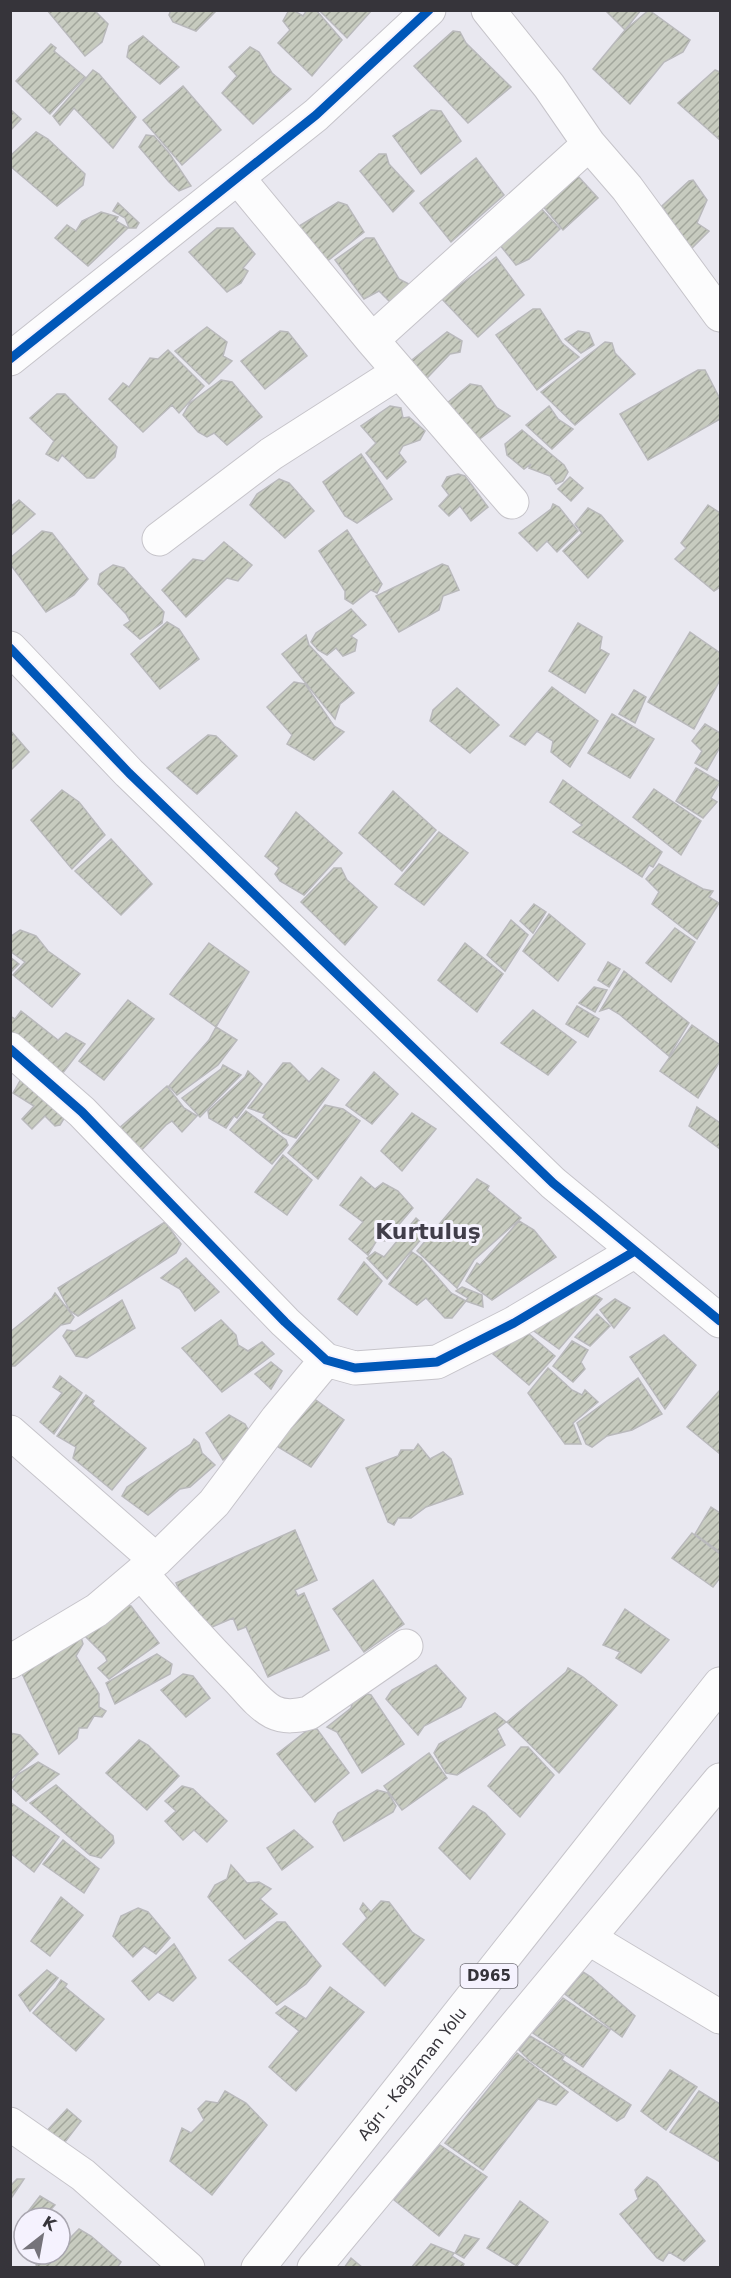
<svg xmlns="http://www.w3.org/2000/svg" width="731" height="2278" font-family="'DejaVu Sans',sans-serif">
  <defs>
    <pattern id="building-hatch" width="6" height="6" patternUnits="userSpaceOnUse" patternTransform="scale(1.5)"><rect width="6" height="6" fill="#c7cbbf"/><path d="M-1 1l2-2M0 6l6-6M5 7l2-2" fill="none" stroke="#a2a69c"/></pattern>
  </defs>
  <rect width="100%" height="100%" fill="#e9e8f0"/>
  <!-- building -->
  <path fill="url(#building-hatch)" stroke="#b9b9bb" stroke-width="1.5" d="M47,10h47l14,14 -6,18 -17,14z
    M171,10h46l-21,21 -23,-9 -4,-7z
    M289,10h4l10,6 4,-6h9l26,30 -30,36 -34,-33 12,-13 -7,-9z
    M319,10h53l-25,28z
    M605,10h36l-16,20z
    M649,10l41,30 -7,12 -19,10 -34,42 -37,-35 32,-39z
    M453,31l7,1 6,11 45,44 -43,36 -54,-57z
    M143,36l36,31 -19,17 -33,-27 2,-11z
    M51,44l5,4 -2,3 31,26 -35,37 -34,-33z
    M250,47l9,5 13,21 19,16 -38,35 -31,-31 15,-17 -8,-9z
    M93,70l6,4 37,43 -23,31 -39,-40 -14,17 -7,-9z
    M715,70l5,2v68l-42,-37z
    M183,86l38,44 -39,35 -39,-45z
    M10,109l11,10 -11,12z
    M431,110l10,1 20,30 -40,33 -28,-38z
    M36,132l12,7 37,35 -2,11 -26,21 -47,-40v-10z
    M146,135l8,1 15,17 22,33 -12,5 -10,-9 -30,-35z
    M379,154h7l3,10 25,27 -21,21 -33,-41z
    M476,158l28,37 -53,47 -31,-39z
    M576,174l22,24 -35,32 -22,-26z
    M693,180l14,20 -10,23 12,8 -20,20 -27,-45 27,-25z
    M338,202l9,3 17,27 -39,31 -29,-35z
    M118,203l21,20 -3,5h-7l-4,-10 -12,-7z
    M537,204l23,25 -31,30 -13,6 -21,-26z
    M101,212l17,5 -2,4 12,7 -40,38 -33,-28 12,-13 9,6 6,-10z
    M217,228h16l22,26 -12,14 5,3 -7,12 -14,9 -38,-40z
    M366,238h8l25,41 10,5 -11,18 -7,1 -12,-12 -15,8 -29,-39z
    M496,257l28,38 -46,42 -36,-38z
    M533,309h7l22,34 17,14 -42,33 -41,-55z
    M207,327l20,15 -4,14 9,5 -23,23 -34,-33z
    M280,331l8,1 19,24 -42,33 -24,-28z
    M578,331l11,2 5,12 -13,8 -16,-14z
    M447,332l15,9 -2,11 -10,2 -23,24 -16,-6 -4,-8z
    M605,342l7,1 3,10 20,21 -60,51 -34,-33z
    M168,350l36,36 -25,27 -7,-8 -29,27 -34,-33 14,-16 6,4 21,-29 8,1z
    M698,370h7l15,29v20l-72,41 -28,-46z
    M221,380l11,2 30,35 -35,28 -13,-12 -7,4 -9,-5 -15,-17 7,-12z
    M470,384l11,2 16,22 13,8 -33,25 -30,-38z
    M57,394h8l52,53 -2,10 -21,21h-7l-25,-23 -4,6 -12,-7 8,-13 -24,-23z
    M390,406l11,2 2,10 6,-1 16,14 -5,9 -17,6 -4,7 7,9 -19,17 -21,-26 10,-10 -15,-17z
    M549,406l9,13 15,10 -21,20 -26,-24z
    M522,430l42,35 4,7 -5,9 -7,3 -6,-8 -21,-8 2,-4 -7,5 -17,-14 -2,-11z
    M361,454l31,45 -35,24 -12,-7 -22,-34z
    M458,474l7,2 23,31 -17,14 -11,-15 -11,10 -10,-10 10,-11 -7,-9 5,-9z
    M570,477l13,11 -12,13 -13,-12z
    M279,479l10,4 25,28 -29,27 -35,-33 7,-11z
    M19,500l16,14 -25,22v-29z
    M553,504l6,3 19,24 -21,21 -10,-11 -10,10 -18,-18 32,-24z
    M708,505l12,8v74l-6,4 -39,-32 11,-11 -5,-5z
    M588,508l13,7 22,26 -35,37 -25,-27 19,-18 -7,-9z
    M347,530l35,54 -5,9 -6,-3 -18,14 -8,-5v-8l-26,-40z
    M42,531l10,2 36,46 -14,16 -28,17 -36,-48v-6z
    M224,542l28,23 -14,16 -11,-3 -41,39 -24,-27 31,-31 11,2z
    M442,564l6,2 11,24 -16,6 -4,14 -40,22 -23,-36z
    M113,565l11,3 40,44 -2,11 -22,16 -16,-14 6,-4 -4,-7 -28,-30 2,-10z
    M351,609l15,16 -15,11 6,4 -2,11 -12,5 -7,-8 -9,7 -9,-5 -7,-8 5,-9z
    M167,622l12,7 20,30 -39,30 -29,-35z
    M578,623l24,14 -2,12 9,5 -24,39 -36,-22z
    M690,632l30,21v27l-26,49 -46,-27z
    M306,635l3,10 45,48 -14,11 -5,15 -53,-65z
    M294,682l11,2 29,42 10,6 -30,28 -27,-16 5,-9 -25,-28z
    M552,687l46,34 -28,46 -19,-15 2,-11 -16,-10 -12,14 -15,-9z
    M457,688l42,37 -29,28 -40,-32 3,-11z
    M634,690l12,7 -11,26 -16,-9z
    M612,714l42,25 -24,39 -42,-25z
    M705,724l15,9v14l-13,23 -12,-7 7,-12 -10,-10z
    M10,730l19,22 -19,19z
    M208,735l8,1 21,20 -40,38 -30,-26z
    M696,768l24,14 -9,16 6,4 -14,16 -27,-17z
    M563,780l99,72 -9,15 -4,-2 -7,12 -69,-45 9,-7 -32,-23z
    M654,789l47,32 -20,34 -48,-38z
    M62,790l17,12 26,33 -33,34 -41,-49z
    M393,791l43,39 -34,41 -43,-38z
    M296,812l46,41 -38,42 -24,-14 -5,-7 4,-6 -14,-12z
    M439,832l29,21 -44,52 -29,-21z
    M111,839l41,45 -31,31 -46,-44z
    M659,864l44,25 10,2 -4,6 10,6 -22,36 -45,-35 7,-12 -13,-13z
    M334,868h7l6,12 30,27 -32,38 -44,-43z
    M534,904l12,8 -13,21 -13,-12z
    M549,914l36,30 -27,37 -35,-30z
    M511,920l17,15 -23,36 -18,-16z
    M675,928l20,14 -24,40 -25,-19z
    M20,930l16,6 12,15 32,23 -28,33 -39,-32 12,-13 -15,-11v-14z
    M209,943l40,29 -33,55 -46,-33z
    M465,943l38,31 -26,38 -39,-32z
    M10,957l9,7 -9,9z
    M608,962l12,7 -11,18 -11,-7z
    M624,971l65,52 -20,33 -50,-42 -10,-6 -9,3z
    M594,987l13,3 -12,22 -16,-9z
    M128,1000l26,19 -50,61 -25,-19z
    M577,1006l22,13 -11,18 -22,-13z
    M533,1010l43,32 -28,33 -47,-32z
    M21,1011l37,29 8,-7 19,11 -26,34 -49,-38v-24l5,3z
    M692,1025l28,20v16l-22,37 -38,-27z
    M216,1027l21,13 -19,25 -41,30 -8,-9 40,-46z
    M283,1063h7l19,19 13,-14 17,12 -43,58 -13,-5 -20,-16 2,-3 -17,-6z
    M223,1065l18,10 -41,42 -18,-19 39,-29z
    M248,1071l14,13 -25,34 -3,-2 -8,12 -17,-10 -1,-7 37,-34z
    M25,1072l46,35 -11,18 -5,1 -10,-10 -13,13 -10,-10 12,-13 -21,-13z
    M374,1072l24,22 -26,30 -26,-19z
    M167,1086l17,22 13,8 -15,16 -10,-11 -6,4 -34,35 -23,-23z
    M325,1105l18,4 17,12 -42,58 -30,-26z
    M697,1107l23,16v26l-31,-23z
    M246,1111l40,29 2,5 -16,19 -42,-34z
    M412,1113l24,16 -34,42 -21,-20z
    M283,1155l29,25 -25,35 -32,-23z
    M361,1177l14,12 8,-6 15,8 15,17 -28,33 -8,-1 -9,15 -19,-16 14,-17 -23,-17z
    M477,1179l12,7 -2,4 34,28 -47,42 -17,28 -40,-37z
    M416,1218l13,12 -42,49 -20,-21 8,-6 9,5z
    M519,1221l15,9 22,27 -64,43 -26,-19 11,-18 3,2z
    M165,1222l16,22 -5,9 -98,63 -8,-5 -12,-23z
    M412,1252l9,6 30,35 15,8 -14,17h-7l-19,-20 -9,7 -28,-21z
    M186,1258l33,34 -24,19 -15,-22 -19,-11z
    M364,1262l18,19 -25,34 -19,-16z
    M462,1287l20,8 1,12 -17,-6 2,-3 -12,-7z
    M587,1290l15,9 -43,50 -32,-23z
    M55,1293l19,24 -4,6 -9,2 -46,41h-5v-34l42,-34z
    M615,1299l15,9 -16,20 -14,-18z
    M122,1300l13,28 -48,30 -11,-2 -13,-20 4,-6 8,1z
    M597,1314l13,12 -20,20 -15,-9z
    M221,1320l15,15 2,10 10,6 14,-9 12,12 -52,38 -40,-44z
    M522,1328l33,28 -26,29 -36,-31z
    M664,1335l32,30 -31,44 -35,-52z
    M572,1341l16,9 -7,12 4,7 -12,13 -20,-16z
    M271,1362l11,9 -11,18 -16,-15z
    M548,1368l24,22 10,5 3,-5 13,12 -25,21 8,21h-16l-37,-51z
    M60,1376l22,17 -28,41 -14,-12 22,-29 -9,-6z
    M638,1378l24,36 -30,16 -25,6 -15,11 -6,-3 -9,-21z
    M720,1390v64l-33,-27z
    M306,1393l38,27 -33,47 -36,-22z
    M86,1395l8,6 -2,3 54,44 -34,42 -39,-32 3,-11 -19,-11z
    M229,1415l16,9 8,14 -30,22 -17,-27z
    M194,1439l5,4 3,10 13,12 -25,22 -10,2 -32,26 -26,-19 5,-9 64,-43z
    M418,1444l12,15 13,-7 8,7 12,35 -37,13 -15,11h-13l-4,7 -6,-3 -22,-54 32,-12 3,-6h13z
    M711,1507l9,6v39l-25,-18z
    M295,1530l22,50 -22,10 3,6 6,-3 25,57 -61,27 -22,-50 -8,3 -5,-12 -35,15 -22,-50z
    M692,1533l28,21v24l-7,9 -41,-29z
    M373,1580l31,44 -40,28 -31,-43z
    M124,1605l7,1 28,37 -50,36 -11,-11 9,-7 -2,-5 -23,-23z
    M625,1609l44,31 -28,33 -25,-15 4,-6 -17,-7z
    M80,1634l3,10 -7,12 23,38v13l7,4 -4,6 -8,-1 -7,12h-8l-2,10 -18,16 -40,-87z
    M157,1654l15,10 -2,10 -55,30 -9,-21z
    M436,1665l30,33 -5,9 -37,19 -6,9 -32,-36 6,-9z
    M568,1668l15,9 34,28 -58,68 -52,-51 59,-50z
    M183,1674l10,2 17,22 -24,19 -25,-27z
    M364,1693l7,2 33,49 -42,29 -25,-41 -10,-5 24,-19 3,-11z
    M495,1713l11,9 -9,7 8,16 -48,30 -11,-2 -12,-20 5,-9z
    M309,1729h8l32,44 -34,29 -38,-48z
    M10,1733l10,2 18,19 -28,26z
    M139,1740l9,5 31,31 -32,34 -41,-37z
    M521,1747h7l26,28 -34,42 -32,-31z
    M429,1753l18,25 -45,32 -18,-24z
    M38,1762l21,12 -33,27 -16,-15 7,-11z
    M56,1785l57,51 1,7 -13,15 -11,-3 -60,-52z
    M182,1786l11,3 34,32 -20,21 -13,-12 -11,10 -18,-19 11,-10 -11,-10z
    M377,1790l11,3 8,13 -3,6 -49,29 -11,-19 5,-9z
    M10,1802l49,35 -25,35 -24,-19z
    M473,1806l12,7 20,21 -35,45 -31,-31z
    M294,1830l19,17 -31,23 -15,-22z
    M63,1840l36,29 -15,24 -41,-29z
    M231,1865l16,18 12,-1 12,7 -11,10 17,15 -32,25 -37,-42 7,-12 12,-6z
    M61,1897l22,18 -33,41 -19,-15z
    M381,1901l8,1 23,30 12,8 -39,46 -42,-42 24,-26 -7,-9 3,-6 8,9z
    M138,1908l10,4 22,26 -14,16 -12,-8 -11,11 -20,-21 8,-20z
    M277,1922h8l36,44 -15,18 -29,21 -48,-45z
    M174,1944l22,34 -23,23 -15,-9 -9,8 -17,-19z
    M47,1970l11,8 -28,33 -11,-16z
    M583,1972l8,5 44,39 -13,21 -57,-43z
    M61,1980l6,4 -2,3 39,32 -28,32 -43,-38 23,-25z
    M330,1987l34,25 -68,79 -27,-24 30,-36 -23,-18 9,-7 21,13z
    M563,1998l47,32 -27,37 -50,-34z
    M530,2036l34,20 -2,4 69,45 -7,12 -7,4 -88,-61 -10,-10z
    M517,2053l51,39 -12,13 -18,-6 -55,71 -38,-27z
    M670,2070l27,17 -31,43 -25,-19z
    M225,2091l21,12 21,22 -55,70 -42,-34 12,-33 9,5 13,-13 -6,-11 8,-8 12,2z
    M699,2091l21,13v58l-50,-30z
    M67,2109l14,12 -22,29 -16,-15z
    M440,2145l47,32 -48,59 -45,-36z
    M647,2177l9,5 49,59 -21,20 -15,-9 -6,9 -6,-3 -37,-44 18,-15 -3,-9z
    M17,2179h7l-14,21v-14z
    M40,2196l15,9 -12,13h-19v8l-4,-4z
    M520,2201l28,21 -31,44 -30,-18z
    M79,2229l12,7 30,26 -4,6h-77l-4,-3 10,-11h14v-16l3,-3 6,4z
    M465,2235l14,4 -15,19 -9,-5z
    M431,2244l23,9 -2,3 12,8 -2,4h-51z
    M351,2258l12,10h-19z"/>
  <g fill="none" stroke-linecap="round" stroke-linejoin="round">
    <defs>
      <path id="minor" d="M488,10l61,76 40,58 38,44 93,127
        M238,178l134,162 140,162
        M372,340l217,-196
        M10,359l306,-244 113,-105
        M159,539l112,-85 128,-82
        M10,648l119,125 424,410 167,138
        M10,1049l72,63 203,210 41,38 29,8 82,-6 77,-39 121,-72
        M10,1432l146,128
        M141,1573c31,36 62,70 95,104 11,11 22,27 37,35 12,6 24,4 36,1l97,-67
        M10,1662l87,-52 59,-50 58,-57 63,-84 49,-59
        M590,1939l130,78
        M10,2124l73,51 105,93"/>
      <g id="major">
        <path id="s1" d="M258,2268l462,-584"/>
        <path d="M314,2268l406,-488"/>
      </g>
    </defs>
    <!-- minor casing -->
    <use href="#minor" stroke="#c6c4ca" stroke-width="35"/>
    <!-- major casing -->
    <use href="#major" stroke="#c6c4ca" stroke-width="35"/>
    <!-- minor -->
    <use href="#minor" stroke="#fcfcfd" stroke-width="33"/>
    <!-- major -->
    <use href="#major" stroke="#fcfcfd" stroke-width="33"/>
    <defs>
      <path id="cycleway" d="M10,359l306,-244 113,-105
        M10,648l119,125 424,410 167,138
        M10,1049l72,63 203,210 41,38 29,8 82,-6 77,-39 121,-72"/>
    </defs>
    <!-- cycleway casing -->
    <use href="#cycleway" stroke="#f5f2fe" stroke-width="13"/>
    <!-- cycleway -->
    <use href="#cycleway" stroke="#0057b8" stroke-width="9"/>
  </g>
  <g text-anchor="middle" stroke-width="6" stroke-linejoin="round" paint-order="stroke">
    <!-- shield labels -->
    <rect fill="#f5f2fe" stroke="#6f6d75" stroke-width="1.5" x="460.5" y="1964" width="57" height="24" rx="4.5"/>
    <g font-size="15" font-weight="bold" fill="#36343a">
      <text x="489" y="1981">D965</text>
    </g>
    <!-- street labels -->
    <g font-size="16" fill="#36343a" stroke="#f5f2fe">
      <text dy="6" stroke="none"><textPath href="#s1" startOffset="248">Ağrı - Kağızman Yolu</textPath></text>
    </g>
    <!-- district labels -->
    <g font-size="22" font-weight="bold" fill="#413e4a" stroke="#f5f2fe">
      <text x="428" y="1239">Kurtuluş</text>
    </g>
  </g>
  <!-- border -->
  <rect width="731" height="2278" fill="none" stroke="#36343a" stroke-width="24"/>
  <!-- north arrow -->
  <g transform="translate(42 2236) rotate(31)"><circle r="28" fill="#f5f2fe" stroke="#a9a6b0" stroke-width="1.5"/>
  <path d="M0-4.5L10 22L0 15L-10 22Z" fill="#75737a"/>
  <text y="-9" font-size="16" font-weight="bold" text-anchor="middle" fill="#36343a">K</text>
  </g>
</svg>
